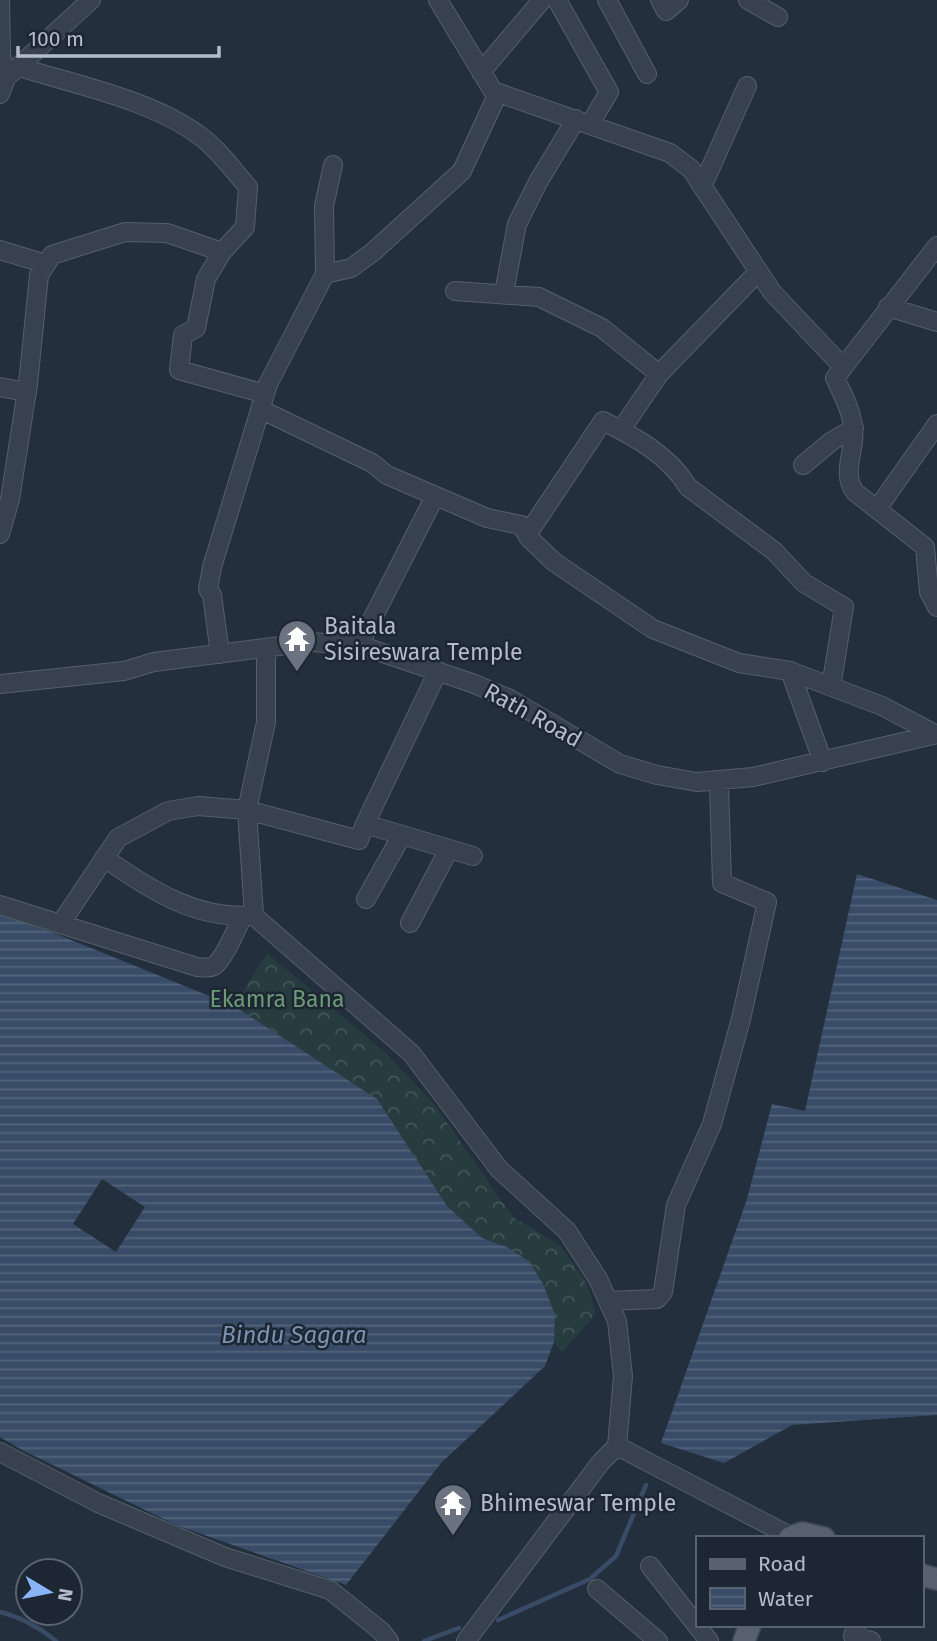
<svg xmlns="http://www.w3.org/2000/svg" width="937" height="1641" font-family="'Fira Sans',sans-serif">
  <defs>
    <pattern id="forest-crowns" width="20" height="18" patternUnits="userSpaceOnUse" patternTransform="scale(1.75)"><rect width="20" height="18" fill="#263c3f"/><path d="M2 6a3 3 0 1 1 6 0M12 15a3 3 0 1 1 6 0" fill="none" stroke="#435659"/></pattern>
    <pattern id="water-rules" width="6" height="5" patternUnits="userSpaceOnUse" patternTransform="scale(1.75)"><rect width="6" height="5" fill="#394c67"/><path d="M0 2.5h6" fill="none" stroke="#53647b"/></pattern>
  </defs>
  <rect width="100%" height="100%" fill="#242f3e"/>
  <!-- forest -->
  <path fill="url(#forest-crowns)" d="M267,953l119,100 48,51 79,113 48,29 26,38 9,30 -34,38 -8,-10 1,-27 -11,-29 -37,-39 -25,-9 -35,-32 -70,-107 -143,-93z"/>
  <!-- water -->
  <path fill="url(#water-rules)" fill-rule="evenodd" d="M857,874l80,26v515l-145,10 -68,38 -63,-20 86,-244 25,-95 33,7z
    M0,914l54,19 180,73 143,93 70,107 35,32 25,9 23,15 14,24 11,29 -1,27 -9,24 -104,97 -95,122 -170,-60 -154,-75 -22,-13zM102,1179l43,28 -29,45 -43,-28z"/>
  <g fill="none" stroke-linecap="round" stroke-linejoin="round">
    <!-- stream -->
    <path stroke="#394c67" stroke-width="4.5" d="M0,1612c20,5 40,16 56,29
      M498,1620l92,-41 26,-23 30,-71
      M424,1641l35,-13"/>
    <defs>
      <path id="minor" d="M0,0l1,54 5,24
        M438,0l55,91 177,62 21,16 81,123 71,75
        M557,0l52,92 -19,32
        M607,0l40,74
        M660,0l6,11 13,-11
        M748,0l30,17
        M19,67c57,18 133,33 181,69 18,13 33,34 48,51l-3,40 -23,25
        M481,72l61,-72
        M0,94l6,-16 85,-78
        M702,187l45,-101
        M937,246l-102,132c7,15 16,31 18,48 4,22 -13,46 2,66l70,55 4,45 8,15
        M0,250l46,14
        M325,274l-1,-68 9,-41
        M455,291l84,6 63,31 57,46
        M504,293l13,-69 21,-42 38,-63
        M888,307l49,15
        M0,387l27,5
        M260,409l112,54 15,12 100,43 34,7 8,13 25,24 99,67 86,34 51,8 33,91
        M621,430l38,-56 99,-102
        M803,465l29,-24 22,-13
        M877,509l60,-85
        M0,534l10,-35 18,-115 11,-109 13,-20 73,-23 42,1 55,19 -16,27 -10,49 -13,7 -4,35 86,24
        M527,535l76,-114c32,16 66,34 85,66l86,64 30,32 40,24 -13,80
        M359,645l76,-149
        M266,648v74l-19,88 7,106 157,137 88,116 68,62 31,48 19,42 6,55 -6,70 173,90
        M220,654l-8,-59 -4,-6 4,-22 56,-183 57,-110 26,-6 22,-16 89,-81 36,-78
        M438,671l-73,153 108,32
        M790,671l92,35 53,28
        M0,684l124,-13 30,-9 157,-20 48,3 113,38 38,16 110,65 37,11 40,7 56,-5 184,-43
        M104,858c47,31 87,60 146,58
        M366,899l36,-64
        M0,905l197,62c6,0 11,2 17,-1 11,-8 22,-37 29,-50
        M61,923l57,-85 50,-27 30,-5 49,4 112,30 6,-16
        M410,923l39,-74
        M608,1301l49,-2 6,-7 13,-87 36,-81 29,-105 26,-117 -45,-19 -3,-97 4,-6
        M0,1452l98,51 127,54 105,33 51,41 8,10
        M650,1566l59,75
        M597,1589l61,52
        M857,1625l-4,11 18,5
        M466,1641l135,-179 16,-16"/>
      <path id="major" d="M789,1538l13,-5 22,5
        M921,1575l16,4
        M744,1641l6,-16"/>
    </defs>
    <!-- minor casing -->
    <use href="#minor" stroke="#565f6c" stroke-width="20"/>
    <!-- major casing -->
    <use href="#major" stroke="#414a57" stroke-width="24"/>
    <!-- minor -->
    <use href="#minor" stroke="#38414e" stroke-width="18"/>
    <!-- major -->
    <use href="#major" stroke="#56606e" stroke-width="21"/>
  </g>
  <!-- icons -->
  <defs>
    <symbol id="temple-pin" viewBox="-11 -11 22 30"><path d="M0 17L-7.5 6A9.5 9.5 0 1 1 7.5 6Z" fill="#6b7280" stroke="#1d2633"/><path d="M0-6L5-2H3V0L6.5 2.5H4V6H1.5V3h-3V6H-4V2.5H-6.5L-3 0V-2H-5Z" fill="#fff"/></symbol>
  </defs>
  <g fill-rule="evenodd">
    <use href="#temple-pin" x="275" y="617" width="44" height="60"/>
    <use href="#temple-pin" x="431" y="1481" width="44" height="60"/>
  </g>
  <g text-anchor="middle" stroke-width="5" stroke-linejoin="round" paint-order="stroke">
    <!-- poi labels -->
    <g font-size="23" fill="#b4bcc9" stroke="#1d2633" text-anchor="start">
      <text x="324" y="634">Baitala<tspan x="324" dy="26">Sisireswara Temple</tspan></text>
      <text x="480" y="1511">Bhimeswar Temple</text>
    </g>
    <!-- street labels -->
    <g font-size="23" fill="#b4bcc9" stroke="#1d2633">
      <text transform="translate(533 715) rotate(29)" y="8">Rath Road</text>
    </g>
    <!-- park labels -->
    <g font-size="23" fill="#6b9a76" stroke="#1d2633">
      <text x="277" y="1007">Ekamra Bana</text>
    </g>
    <!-- water labels -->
    <g font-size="24" font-style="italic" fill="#7c92b1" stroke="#1d2633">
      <text x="294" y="1343">Bindu Sagara</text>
    </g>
  </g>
  <!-- legend -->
  <rect x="696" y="1536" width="228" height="91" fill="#1d2633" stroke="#59626f" stroke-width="2"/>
  <rect x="710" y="1559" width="35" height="10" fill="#56606e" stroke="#59626f" stroke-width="2"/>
  <text x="758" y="1571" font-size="21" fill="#b4bcc9">Road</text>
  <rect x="710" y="1588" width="35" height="21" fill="url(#water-rules)" stroke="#59626f" stroke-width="2"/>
  <text x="758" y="1606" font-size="21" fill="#b4bcc9">Water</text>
  <!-- north arrow -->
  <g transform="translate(49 1592) rotate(100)"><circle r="33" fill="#1d2633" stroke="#59626f" stroke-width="2"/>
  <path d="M0-5L12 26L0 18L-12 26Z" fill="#8ab4f8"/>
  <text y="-10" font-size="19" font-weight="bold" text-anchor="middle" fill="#b4bcc9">N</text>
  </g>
  <!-- scale -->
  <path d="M18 46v10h201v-10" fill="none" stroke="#b4bcc9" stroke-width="3.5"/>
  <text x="28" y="46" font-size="21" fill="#b4bcc9" stroke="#1d2633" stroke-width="5" paint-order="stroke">100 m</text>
</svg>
